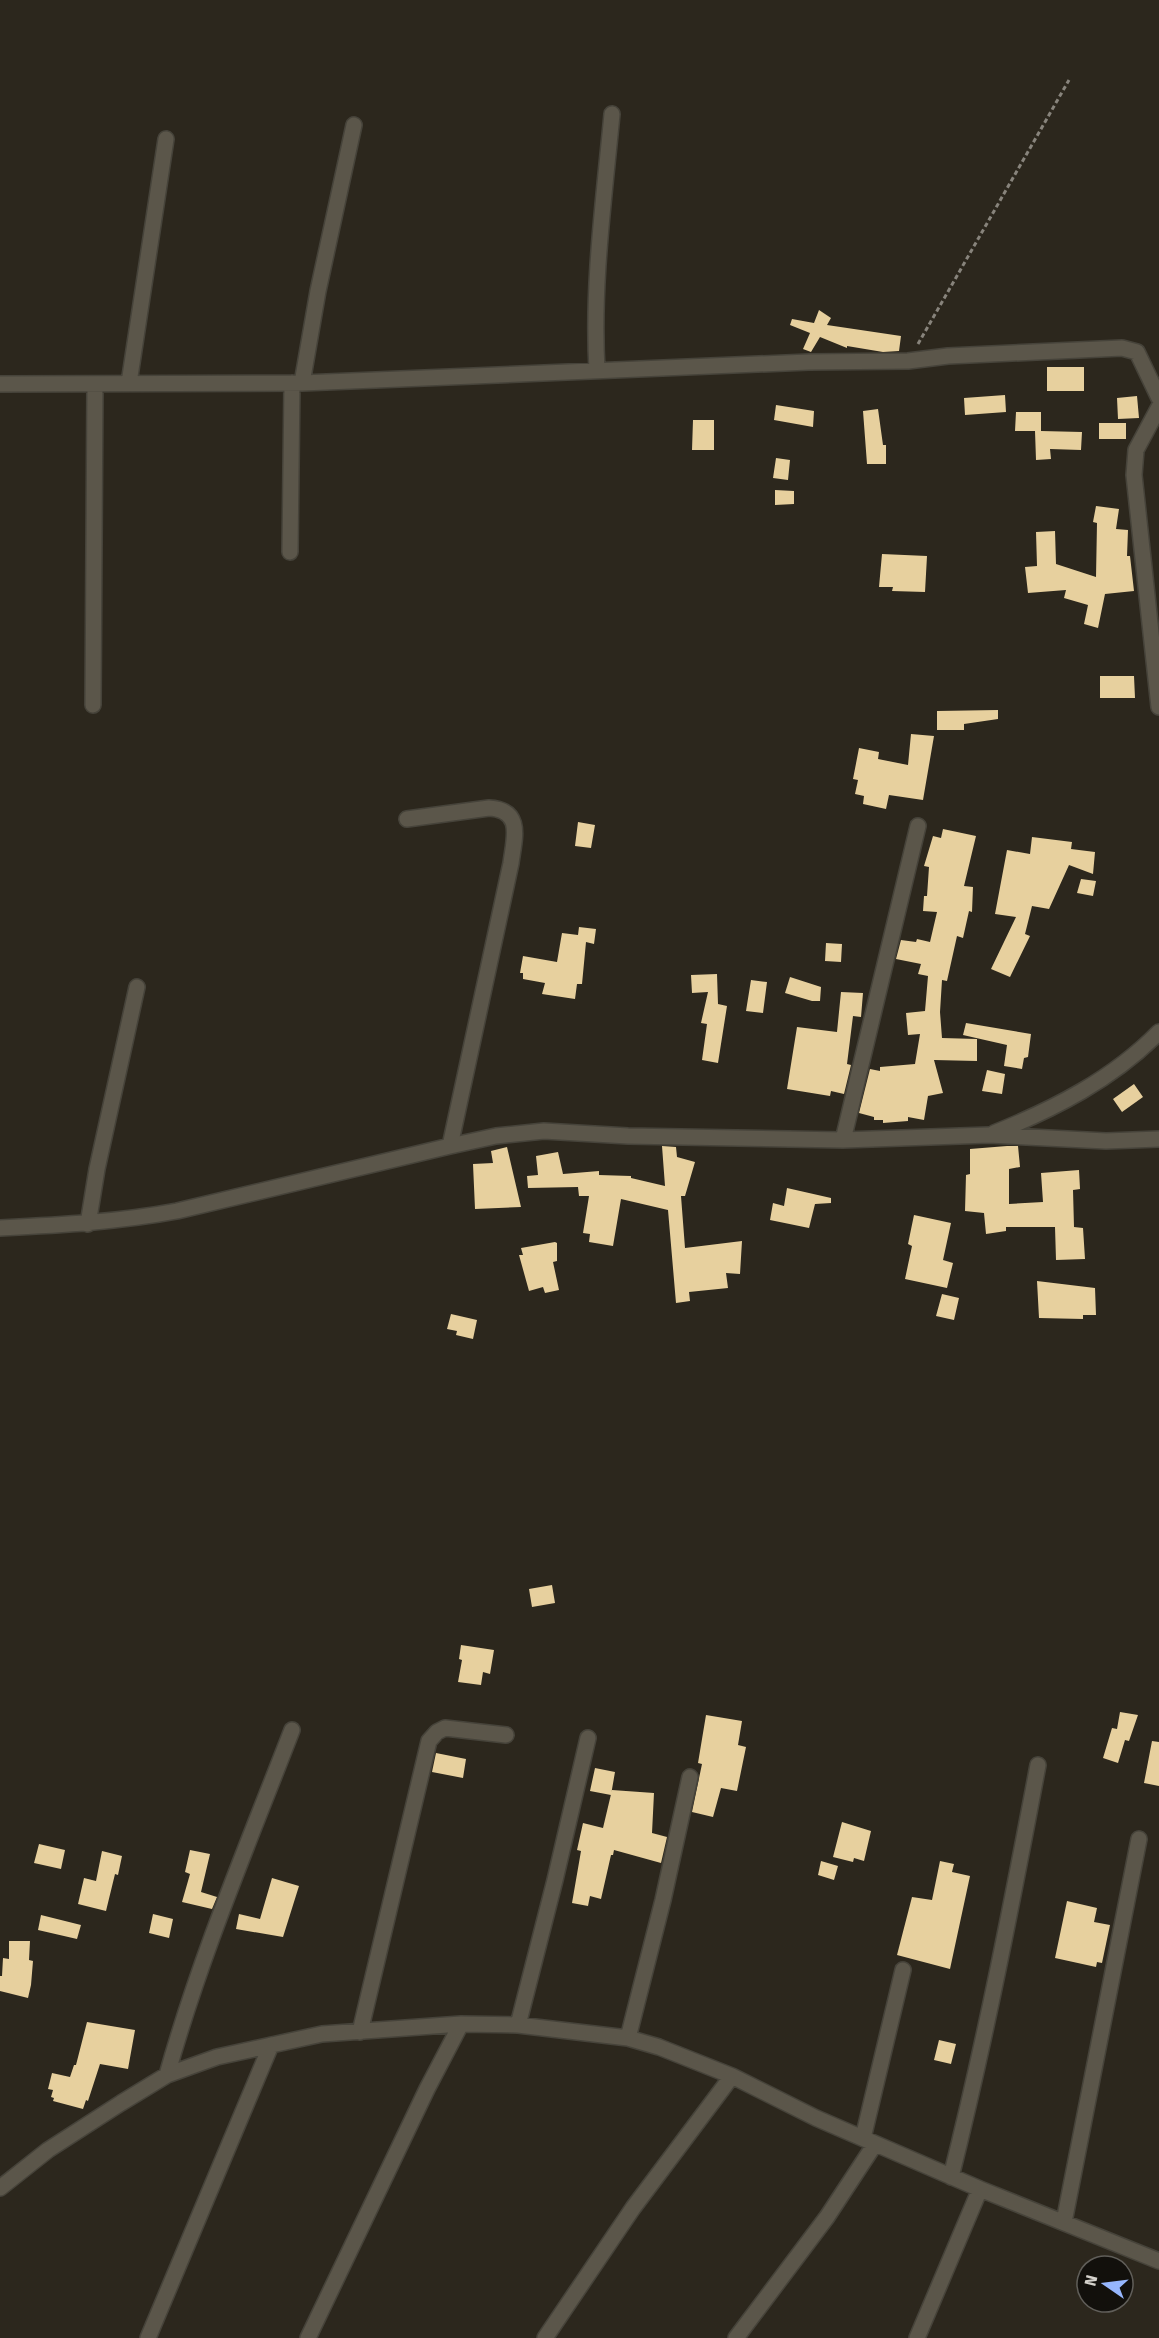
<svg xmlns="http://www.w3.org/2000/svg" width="1159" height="2338" font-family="'Fira Sans',sans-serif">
  <rect width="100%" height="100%" fill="#2c271d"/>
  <!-- building -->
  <path fill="#e7d09e" d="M819,310l12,8 -4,7 74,11 -2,15 -16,1 -36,-6v2l-27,-11 -9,15 -8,-3 7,-16 -20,-8 2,-6 22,4z
    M1047,367h37v24h-37z
    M1005,395l1,17 -41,3 -1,-17z
    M1137,396l2,22 -21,1 -1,-21z
    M776,405l38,6 -1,16 -39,-7z
    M878,409l5,36h3v19h-19l-4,-53z
    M1016,412h25v19l41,1 -1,18 -31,-1 1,10 -15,1 -1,-29h-20z
    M693,420h21v30h-22z
    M1099,423h27v16h-27z
    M776,458l14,2 -2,20 -15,-2z
    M775,490l19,1v13l-19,1z
    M1096,506l23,3 -3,20 12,1 -1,26h3l4,35 -29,3 -7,34 -14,-4 4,-19 -24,-7 2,-8 -38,3 -3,-26 12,-1 -1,-34 19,-1 1,33 40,13 1,-54 -4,-1z
    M882,554l45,2 -2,36 -33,-1 1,-4h-14z
    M1100,676h34l1,22h-35z
    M998,710v9l-34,5v6h-27v-19z
    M911,734l23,2 -11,64 -34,-5 -3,14 -23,-5 1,-8 -9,-2 3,-14 -5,-1 6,-31 20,4 -1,7 30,6z
    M578,822l17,3 -4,23 -16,-2z
    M943,829l33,7 -12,50 9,1 -1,25 -3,-1 -6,27 -6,-2 -10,45 -5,-1 -2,32 2,26 35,1v22l-43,-1 9,33 -15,3 -4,24 -16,-3v4l-25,2v-3h-9v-3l-15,-4 11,-44 10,2v-4l35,-3 5,-30 -12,1 -2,-22 19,-2 3,-35 -10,-2 3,-10 -25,-5 5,-19 15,2 1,-3 13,3 7,-30 -14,-1 1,-15h3l2,-29 -5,-1 9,-30 8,2z
    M1032,837l40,5 -1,7 24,3 -2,22 -24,-9 -20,44 -17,-3 -7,28 5,2 -20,41 -19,-8 25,-52 -21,-3 12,-64 23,4z
    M1081,879l15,2 -3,15 -16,-3z
    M579,927l17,2 -2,15 -8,-2 -4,42h-5l-2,15 -33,-5 3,-11 -22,-4v-6h-3l3,-17 34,6 5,-29 16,2z
    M826,943l16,1 -1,18 -16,-1z
    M717,974l1,30 9,2 -9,57 -16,-3 5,-36 -6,-1 7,-31 -16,1 -1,-18z
    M790,977l31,10 -1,14h-8l-27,-8z
    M751,980l16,2 -4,31 -17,-2z
    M841,992l22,1 -2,24 -8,-1 -6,48 4,1 -7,29 -13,-3 -1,5 -43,-7 10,-62 40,5z
    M966,1023l65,11 -3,23 -4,1 -2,11 -18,-3 3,-21 -44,-10z
    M987,1070l18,4 -3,20 -20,-3z
    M1134,1084l9,13 -21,15 -9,-13z
    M662,1146l14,1 1,10 18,5 -10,34h-4l4,52 57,-7 -2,33 -14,-1 2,15 -39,4 1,9 -14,2 -8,-93 -47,-11 -8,47 -24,-4 1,-8 -7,-1 6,-37h-10l-1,-9 -50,1 -1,-12 11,-1 -2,-19 22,-4 5,22 36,-3v4l32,1v2l34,8z
    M1007,1146h11l2,21 -11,2v35l34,-2 -2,-29 38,-3 1,19 -7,1 1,37 9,1 2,31 -29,1 -1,-33h-49v4l-20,3 -2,-21 -19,-2 1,-36 4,-1v-25z
    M507,1147l14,60 -46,2 -2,-45 20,-1 -2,-12z
    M787,1188l44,10v5l-16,1 -6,24 -39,-8 3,-17 11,3z
    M914,1215l37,8 -8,37 10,3 -6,25 -42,-9 7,-33 -4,-2z
    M555,1242l2,1v18l-4,1 6,28 -14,3 -2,-6 -14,4 -10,-36h4l-2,-7z
    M1037,1281l58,7 1,27h-13v4l-44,-1z
    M942,1294l17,4 -5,22 -18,-4z
    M451,1314l26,6 -4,19 -17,-4 1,-4 -10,-2z
    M552,1585l3,18 -23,4 -3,-18z
    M461,1645l33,5 -4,24 -7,-2 -2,13 -23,-3 4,-22 -3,-1z
    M1120,1712l18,3 -9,26 -4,-1 -7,23 -15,-5 9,-30 5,1z
    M706,1715l36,6 -4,24 8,2 -9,44 -16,-3 -8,29 -21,-5 10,-48 -4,-1z
    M1152,1741l7,1v44l-15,-3z
    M436,1753l30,6 -3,19 -31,-6z
    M595,1768l20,4 -4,23 -21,-4z
    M612,1790l42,3 -2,40 15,4 -6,26 -47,-13 -1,5h-2l-10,44 -11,-3 -2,10 -16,-3 9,-52 -4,-1 6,-27 20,5z
    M842,1822l29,9 -7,30 -10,-3 -1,4 -20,-5z
    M39,1844l26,6 -4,19 -27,-6z
    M190,1850l20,4 -9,38 16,5 -5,12 -30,-7 8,-28 -5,-2z
    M102,1851l20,5 -4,19 -3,-1 -9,37 -28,-7 6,-26 12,3z
    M821,1861l17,5 -4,14 -16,-5z
    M940,1861l14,3 -2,8 18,4 -20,93 -53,-14 15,-58 20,3z
    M272,1878l27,8 -16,51 -47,-8 3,-15 21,5z
    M1067,1901l30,7 -3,14 16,3 -8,38 -5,-1 -1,5 -41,-9z
    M153,1914l20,5 -4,19 -20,-5z
    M41,1915l40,10 -4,14 -39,-9z
    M9,1941h21l-1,19 4,1 -2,24 -3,13 -28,-7v-15h2l1,-18 6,1z
    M87,2022l48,8 -7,39 -28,-5 -12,37 -2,-1 -3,9 -30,-8 1,-3 -3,-1 2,-7 -5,-1 4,-16 18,4 4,-12h2z
    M939,2040l17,4 -5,20 -17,-4z"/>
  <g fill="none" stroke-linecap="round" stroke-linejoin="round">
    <defs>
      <path id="minor" d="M597,370c-5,-85 7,-171 15,-256
        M129,383l37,-244
        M302,383l16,-92 36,-166
        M0,384l302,-1 507,-21 99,-1 40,-5 174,-8 15,4 22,46
        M1159,407l-23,43 -2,25 25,232
        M290,552l2,-169
        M93,705l2,-320
        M407,819l82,-11c35,2 25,31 22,55l-61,283
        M994,1133c60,-24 119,-54 165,-101
        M843,1140l75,-314
        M88,1224l9,-55 40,-182
        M0,1228c60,-3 118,-6 177,-17l273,-65 46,-10 48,-5 84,5 215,4 146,-5 117,6 53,-2
        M518,2025l37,-145 33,-142
        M360,2032l69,-291 8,-9 8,-4 61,7
        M628,2038l35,-138 27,-123
        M167,2075c33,-118 81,-231 125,-345
        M863,2138l40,-168
        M951,2177c34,-136 61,-274 87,-412
        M0,2188l48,-38 73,-47 46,-28 50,-18 105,-23 139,-10 57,1 110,13 31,9 73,29 84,42 164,71 179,72
        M1064,2222l75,-383
        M148,2338l123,-293
        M308,2338l119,-249 34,-65
        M545,2338l88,-130 99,-132
        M736,2338l91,-121 48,-73
        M917,2338l63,-149"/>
    </defs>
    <!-- minor casing -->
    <use href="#minor" stroke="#46433a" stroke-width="18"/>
    <!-- path -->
    <path stroke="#88847c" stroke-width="3" stroke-dasharray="4.5 3" stroke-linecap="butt" d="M918,344l151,-264"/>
    <!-- minor -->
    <use href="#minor" stroke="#5b564a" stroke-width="15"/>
  </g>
  <!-- north arrow -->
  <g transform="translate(1105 2284) rotate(284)"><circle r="28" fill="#12100c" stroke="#605e59" stroke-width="1.5"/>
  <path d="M0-4.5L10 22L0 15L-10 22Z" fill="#96b6fd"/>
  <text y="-9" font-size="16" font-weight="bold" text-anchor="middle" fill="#d6d3cd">N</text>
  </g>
</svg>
